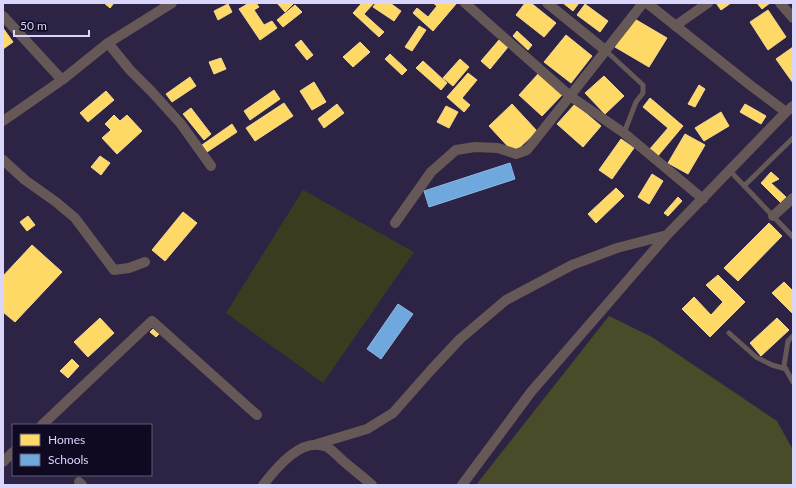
<svg xmlns="http://www.w3.org/2000/svg" width="796" height="488" font-family="Lato,sans-serif">
  <rect width="100%" height="100%" fill="#2d2344"/>
  <!-- green -->
  <path fill="#3b3b20" d="M303,190l111,62 -91,131 -97,-70z"/>
  <!-- forest -->
  <path fill="#4a4b29" d="M609,316l43,21 125,84 16,29v35h-317z"/>
  <!-- homes -->
  <path fill="#ffd966" stroke="#f4d892" d="M104,3h10l-4,5z
    M249,3h7l3,4 -5,3 10,15 8,-4 5,7 -17,12 -21,-31z
    M277,3h17l-9,9z
    M362,3h12l-10,11 20,18 -5,5 -26,-24z
    M376,3h14l11,8 -7,10 -21,-14z
    M433,3h22l1,1 -23,27 -20,-18 4,-5 11,9 9,-11z
    M525,3h6l25,20 -12,14 -28,-22z
    M563,3h16l-6,8z
    M716,3h15l-10,7z
    M757,3h13l-8,6z
    M228,4l4,8 -14,8 -4,-9z
    M585,4l23,17 -8,11 -23,-17z
    M295,5l7,7 -19,15 -6,-7z
    M768,10l18,27 -18,13 -18,-28z
    M633,18l34,20 -18,29 -34,-20z
    M419,26l7,4 -14,21 -7,-4z
    M3,28l10,14 -10,7z
    M517,31l15,14 -4,5 -15,-14z
    M566,35l26,21 -21,27 -27,-21z
    M301,40l12,15 -6,5 -12,-15z
    M499,40l9,7 -18,22 -9,-8z
    M360,42l10,10 -17,15 -10,-10z
    M793,47v36l-17,-24z
    M390,54l17,16 -5,5 -17,-16z
    M221,58l5,11 -12,5 -5,-12z
    M460,59l9,8 -16,19 -10,-8z
    M423,61l24,22 -6,7 -25,-22z
    M468,73l9,7 -15,18 8,7 -6,7 -17,-15z
    M539,73l23,22 -20,21 -23,-21z
    M604,76l20,20 -19,18 -20,-21z
    M190,77l6,9 -24,16 -6,-8z
    M314,82l12,20 -14,8 -12,-19z
    M699,85l6,4 -10,18 -7,-3z
    M274,90l6,9 -30,21 -6,-9z
    M106,91l8,9 -26,22 -8,-9z
    M650,98l33,28 -26,31 -8,-7 19,-22 -25,-21z
    M284,103l9,13 -38,25 -9,-13z
    M337,104l7,9 -20,15 -6,-9z
    M512,104l25,27 -23,22 -25,-27z
    M575,104l26,22 -18,21 -26,-23z
    M745,104l21,12 -5,8 -21,-12z
    M446,106l12,6 -9,16 -12,-6z
    M191,108l20,26 -7,6 -21,-26z
    M721,112l8,14 -25,15 -9,-13z
    M114,115l6,6 7,-6 15,16 -25,23 -15,-16 9,-8 -6,-6z
    M232,124l5,8 -30,20 -5,-7z
    M685,134l20,11 -17,29 -20,-11z
    M621,139l13,9 -22,31 -13,-9z
    M100,156l10,7 -9,12 -10,-8z
    M771,172l8,7 -8,4 15,14 -5,6 -20,-20z
    M652,174l11,7 -14,23 -11,-7z
    M616,188l8,8 -28,27 -8,-9z
    M678,197l4,4 -14,15 -4,-3z
    M183,212l14,11 -32,38 -13,-11z
    M28,216l7,9 -8,6 -7,-9z
    M769,223l13,13 -44,45 -14,-13z
    M32,245l30,27 -47,50 -12,-10v-36z
    M718,275l27,27 -35,35 -28,-28 12,-12 17,18 12,-13 -17,-17z
    M784,282l9,9v23l-21,-21z
    M100,318l14,15 -26,24 -14,-15z
    M777,318l12,12 -28,26 -11,-13z
    M153,329l6,5 -3,3 -6,-5z
    M72,359l7,7 -11,12 -8,-7z"/>
  <!-- schools -->
  <path fill="#6fa8dc" stroke="#8fb6e5" d="M510,163l5,16 -86,28 -5,-16z
    M398,304l15,10 -32,45 -14,-10z"/>
  <g fill="none" stroke-linecap="round" stroke-linejoin="round">
    <!-- lane -->
    <path stroke="#665856" stroke-width="5" d="M605,50l38,35v8l-7,9 -12,31
      M730,171l63,66
      M744,186l49,-48
      M729,333l27,24 16,8 14,4
      M793,336l-5,5 -4,25 9,16"/>
    <!-- street -->
    <path stroke="#665856" stroke-width="10" d="M465,3l105,93 73,-93
      M547,3l58,47
      M647,3l103,82 36,27 7,-6
      M780,3l13,15
      M3,16l59,64
      M675,26l33,-23
      M108,43l22,27 22,22 29,32 30,42
      M3,121l59,-41 46,-37 64,-40
      M3,160l22,20 31,22 19,16 39,52 15,-2 16,-6
      M773,216l20,-18
      M395,223l36,-51 25,-22 19,-3 23,1 18,6 11,-4 43,-54 54,37 79,66
      M42,425l110,-104 105,94
      M317,444l50,-15 26,-16 38,-43 29,-31 46,-39 66,-35 45,-17 50,-13
      M3,462l10,-10
      M79,482l3,3
      M263,485c14,-18 39,-49 64,-38 5,3 10,8 14,12 10,9 21,17 31,26
      M462,485l69,-93 136,-157 119,-123"/>
  </g>
  <!-- border -->
  <rect width="796" height="488" fill="none" stroke="#dad5fa" stroke-width="8"/>
  <!-- legend -->
  <rect x="12" y="424" width="140" height="52" fill="#0f0922" stroke="#605b78"/>
  <rect x="20" y="434" width="20" height="12" fill="#ffd966" stroke="#605b78"/>
  <text x="48" y="444" font-size="12" fill="#dad5fa">Homes</text>
  <rect x="20" y="454" width="20" height="12" fill="#6fa8dc" stroke="#605b78"/>
  <text x="48" y="464" font-size="12" fill="#dad5fa">Schools</text>
  <!-- scale -->
  <path d="M14 30v6h75v-6" fill="none" stroke="#dad5fa" stroke-width="2"/>
  <text x="20" y="30" font-size="12" fill="#dad5fa" stroke="#0f0922" stroke-width="3" paint-order="stroke">50 m</text>
</svg>
